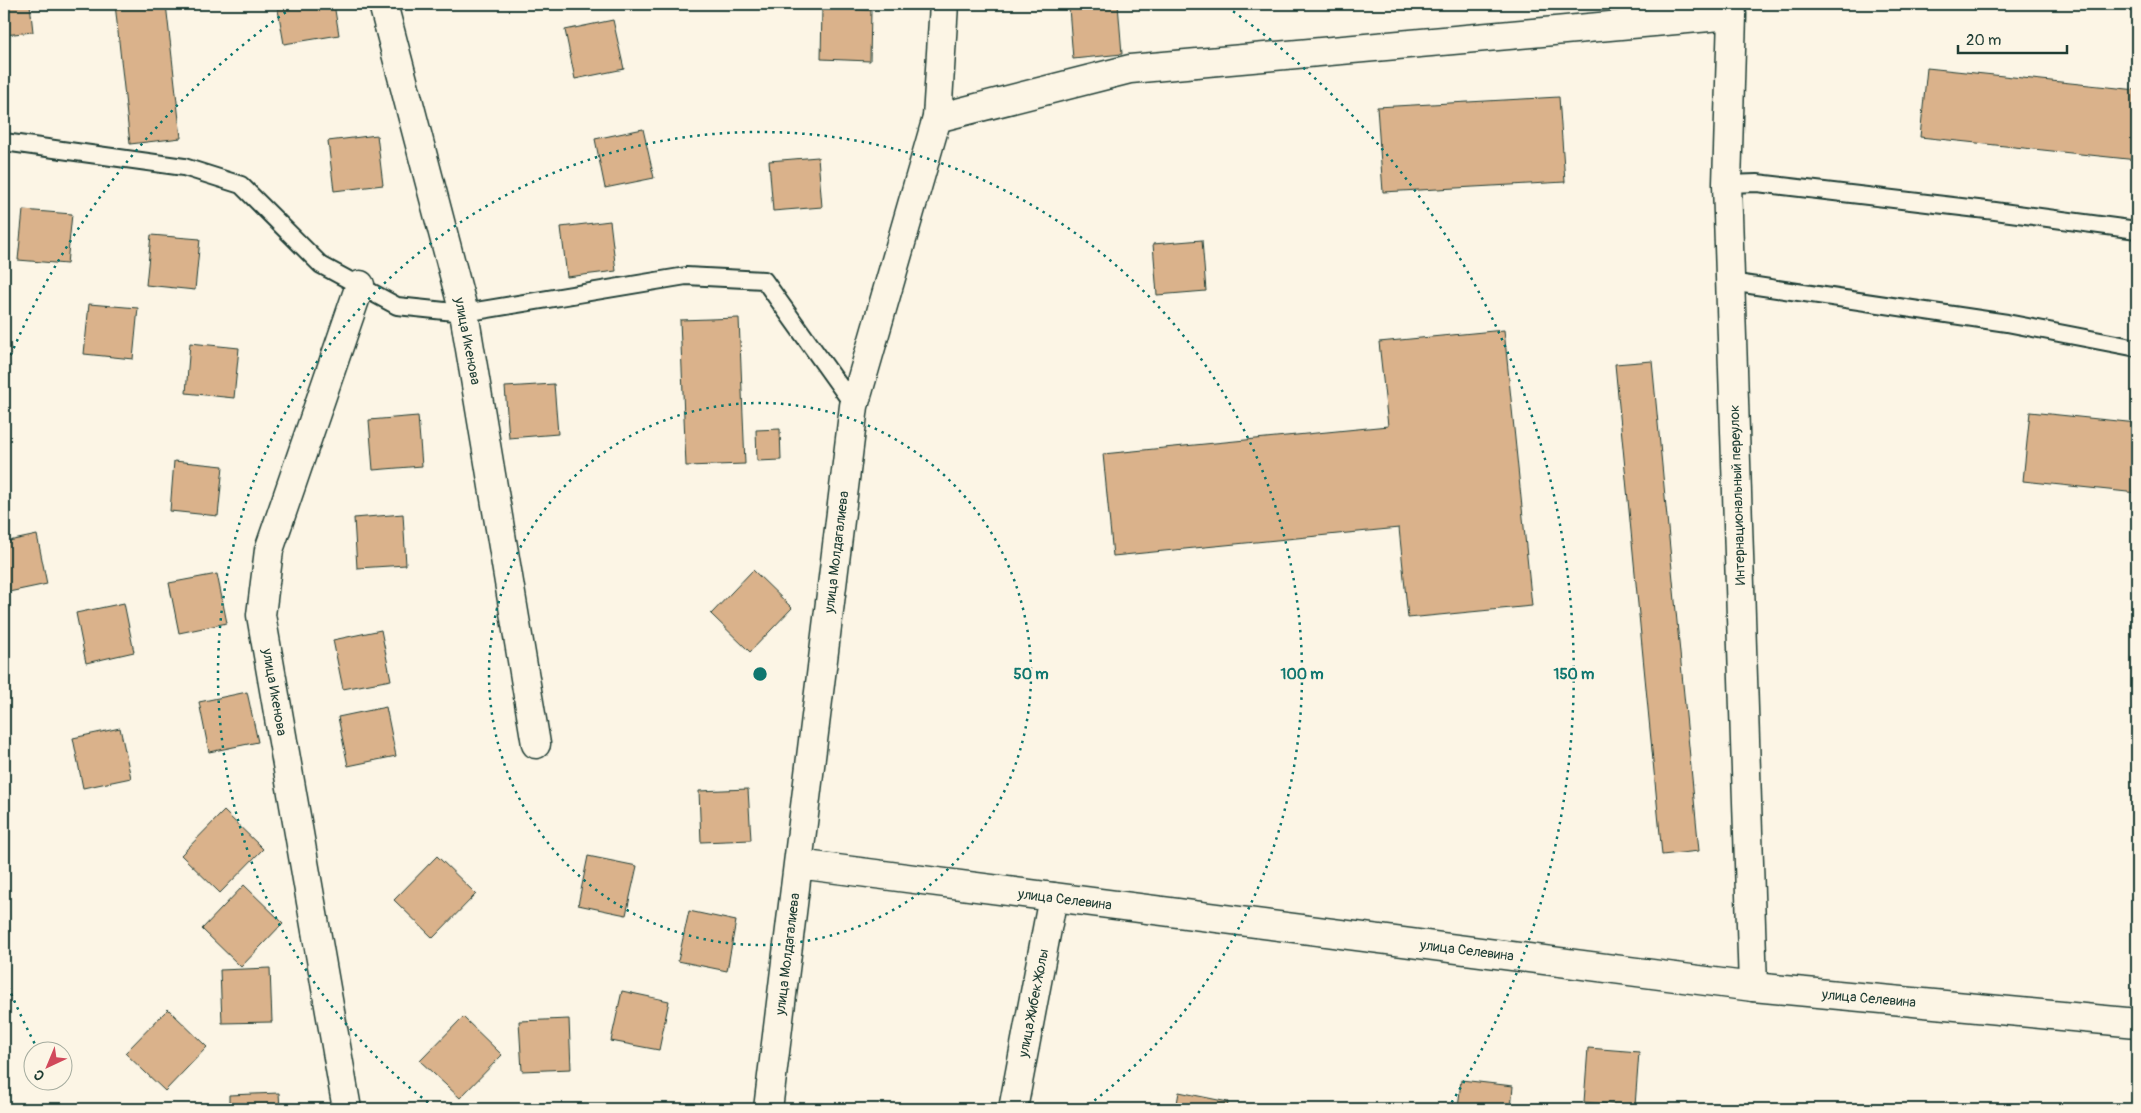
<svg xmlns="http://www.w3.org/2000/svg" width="2141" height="1113" font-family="Pangolin,sans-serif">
  <rect width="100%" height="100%" fill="#fcf5e5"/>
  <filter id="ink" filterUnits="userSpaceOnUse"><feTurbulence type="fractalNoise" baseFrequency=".02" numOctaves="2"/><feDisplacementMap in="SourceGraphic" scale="10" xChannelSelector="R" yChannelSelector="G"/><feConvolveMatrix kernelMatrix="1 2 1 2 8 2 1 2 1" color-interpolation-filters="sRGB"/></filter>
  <g filter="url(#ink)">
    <!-- building -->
    <path fill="#dab28b" stroke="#1f3d34" d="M4,4h26l3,28 -29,3z
      M115,4h51l15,134 -51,6z
      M277,4h57l5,31 -55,9z
      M1118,4l4,50 -49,5 -4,-51z
      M822,8l49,2 -1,51 -49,-2z
      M613,20l11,49 -49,10 -10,-49z
      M1927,68l210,22v70l-217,-23z
      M1559,97l6,85 -182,10 -6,-85z
      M643,129l11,49 -49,10 -10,-49z
      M377,135l6,50 -49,6 -6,-50z
      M818,157l4,50 -49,4 -4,-50z
      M23,210l49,4 -5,50 -49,-4z
      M610,221l6,50 -49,6 -6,-50z
      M151,235l49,4 -5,51 -49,-5z
      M1202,240l4,51 -49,4 -4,-51z
      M89,304l49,4 -5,51 -49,-5z
      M739,318l6,146 -59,2 -6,-146z
      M1504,330l28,276 -124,12 -9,-90 -286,28 -10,-102 285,-28 -9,-84z
      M190,343l49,5 -5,50 -48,-5z
      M1652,361l47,490 -37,4 -47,-491z
      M554,384l4,50 -49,4 -4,-51z
      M2030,412l107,11v70l-114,-12z
      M418,416l4,50 -49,4 -4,-50z
      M780,429l1,31 -24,1 -1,-31z
      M174,461l49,5 -5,50 -48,-5z
      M403,514l3,51 -49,3 -3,-50z
      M37,535l10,49 -43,9v-51z
      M753,570l39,38 -42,44 -39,-38z
      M217,574l10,49 -48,10 -10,-50z
      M124,603l10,49 -48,11 -10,-50z
      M381,630l10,50 -48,9 -10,-49z
      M247,692l11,50 -49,10 -10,-50z
      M386,707l10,49 -48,10 -10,-49z
      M120,728l11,50 -48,10 -10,-50z
      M748,789l3,51 -50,2 -2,-51z
      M224,811l39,38 -43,44 -39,-38z
      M437,856l39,38 -43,44 -39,-38z
      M588,856l49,10 -11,49 -48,-10z
      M244,885l39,38 -42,44 -39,-38z
      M689,911l47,10 -9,50 -49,-10z
      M270,968l2,54 -50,1 -2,-53z
      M622,991l47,10 -10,49 -48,-9z
      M168,1009l39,38 -42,44 -40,-38z
      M463,1017l39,38 -42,43 -40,-37z
      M569,1019l2,50 -49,2 -3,-50z
      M1588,1048l51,4 -4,54 -51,-4z
      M1461,1080l52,6 -2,23h-53z
      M1179,1092l49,10 -1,7h-51z
      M279,1093l1,16h-51v-14z"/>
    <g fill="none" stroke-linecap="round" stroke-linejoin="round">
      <defs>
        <path id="lane" d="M4,142l180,25 57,18 80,80 76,41 67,7 222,-37 78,4 90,126
          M1727,184l30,-1 238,28 142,19
          M1730,282l277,41 130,25"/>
        <path id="street" d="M383,4l81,309 72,431
          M1731,4l1,11 -5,169 26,803
          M937,118l193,-49 602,-54
          M347,1109l-86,-494 8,-65 91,-265
          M1013,1109l40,-212"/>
        <path id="secondary" d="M798,864l955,123 384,36
          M768,1109l86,-703 83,-288 7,-114"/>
      </defs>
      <!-- lane casing -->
      <use href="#lane" stroke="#1f3d34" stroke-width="20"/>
      <!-- street casing -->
      <use href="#street" stroke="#1f3d34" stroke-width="31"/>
      <!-- secondary casing -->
      <use href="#secondary" stroke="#1f3d34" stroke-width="31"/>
      <!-- lane -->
      <use href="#lane" stroke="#fcf5e5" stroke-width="16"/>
      <!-- street -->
      <use href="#street" stroke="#fcf5e5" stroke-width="28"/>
      <!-- secondary -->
      <use href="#secondary" stroke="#fcf5e5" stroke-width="28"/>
    </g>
  </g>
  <!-- distance rings -->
  <g fill="none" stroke="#0f766e" stroke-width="2.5" stroke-dasharray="2.5 5">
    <circle cx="760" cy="674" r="271"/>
    <path d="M434 1107A542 542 0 1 1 1086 1107"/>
    <path d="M38 1050A814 814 0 0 1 5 979M5 369A814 814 0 0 1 293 7M1227 7A814 814 0 0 1 1450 1105"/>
  </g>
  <g text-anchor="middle" stroke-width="4.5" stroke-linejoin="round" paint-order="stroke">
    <!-- street labels -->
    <g font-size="14" fill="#1f3d34" stroke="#fcf5e5">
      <text transform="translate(468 341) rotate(79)" y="5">улица Икенова</text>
      <text transform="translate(1737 495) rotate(-92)" y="5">Интернациональный переулок</text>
      <text transform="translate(836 552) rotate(-83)" y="5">улица Молдагалиева</text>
      <text transform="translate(275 692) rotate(80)" y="5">улица Икенова</text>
      <text transform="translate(1065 899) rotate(7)" y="5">улица Селевина</text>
      <text transform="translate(1467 950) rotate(7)" y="5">улица Селевина</text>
      <text transform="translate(787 954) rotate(-83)" y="5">улица Молдагалиева</text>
      <text transform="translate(1869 998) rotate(5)" y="5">улица Селевина</text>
      <text transform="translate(1033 1003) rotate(-79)" y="5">улица Жибек Жолы</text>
    </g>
  </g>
  <circle cx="760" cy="674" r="8" fill="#0f766e" stroke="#fcf5e5" stroke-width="2.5"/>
  <g font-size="15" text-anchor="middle" font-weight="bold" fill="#0f766e" stroke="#fcf5e5" stroke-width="4.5" stroke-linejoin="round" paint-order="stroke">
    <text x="1031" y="679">50 m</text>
    <text x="1302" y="679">100 m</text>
    <text x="1574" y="679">150 m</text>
  </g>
  <!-- margin -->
  <rect width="2141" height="1113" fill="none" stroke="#fcf5e5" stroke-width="20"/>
  <rect x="10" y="10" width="2121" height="1093" fill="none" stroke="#1f3d34" stroke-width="2" filter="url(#ink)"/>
  <!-- north arrow -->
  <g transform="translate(48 1066) rotate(224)"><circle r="24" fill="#fcf5e5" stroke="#a4ab9e"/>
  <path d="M0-4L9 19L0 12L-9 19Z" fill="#d1495b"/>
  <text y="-8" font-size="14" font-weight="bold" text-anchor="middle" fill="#1f3d34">С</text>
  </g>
  <!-- scale -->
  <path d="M1958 45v8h109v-8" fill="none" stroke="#1f3d34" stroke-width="2.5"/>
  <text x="1966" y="45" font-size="15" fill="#1f3d34" stroke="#fcf5e5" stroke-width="4" paint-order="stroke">20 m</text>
</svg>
